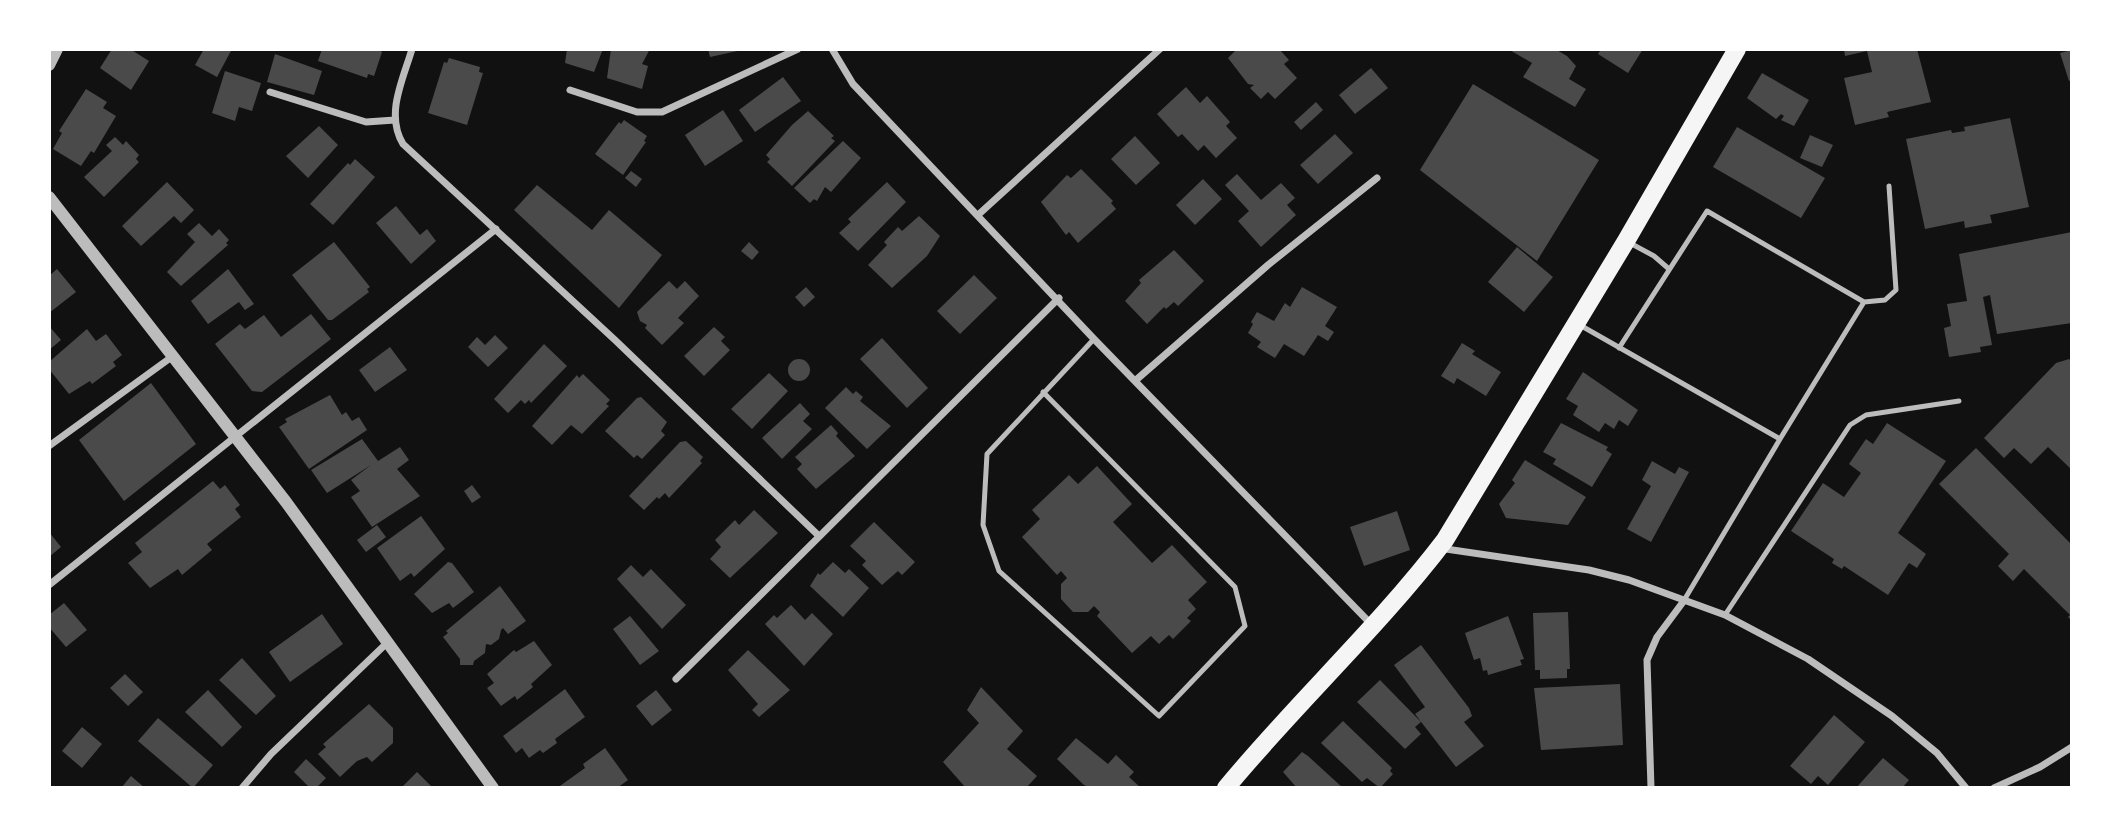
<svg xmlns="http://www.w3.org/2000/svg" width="2121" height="837" font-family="Signika,sans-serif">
  <rect width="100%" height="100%" fill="#111"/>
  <!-- building -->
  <path fill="#4a4a4a" d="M112,49h18l19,12 -18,29 -31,-22z
    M204,49h28l-15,28 -22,-12z
    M322,49h55l5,3 -8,24 -6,-2 -1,4 -49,-17z
    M567,49h36l-9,23 -29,-9z
    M611,49h39l-8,15 6,2 -6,23 -35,-11z
    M708,49h34v1l-32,7z
    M1237,49h42l10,11 -5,4 13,14 -22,21 -7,-7 -7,7 -11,-11 4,-3 -6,-1 -20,-26z
    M1508,49h47l12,7 9,10 -7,13 17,10 -11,18 -52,-30 9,-14z
    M1601,49h42l-15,24 -30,-19z
    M1844,49h73l14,53 -44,10 2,5 -34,8 -11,-47 28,-6 -5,-21 -22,5z
    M2072,50v30l-3,1 -9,-28z
    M275,54l47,17 -8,24 -47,-13z
    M449,58l31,9 -1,5 4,1 -16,52 -39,-12 16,-51 3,1z
    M1371,68l17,20 -33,26 -16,-19z
    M225,71l36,12 -9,28 -13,-4 -4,14 -23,-8z
    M1762,73l47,27 -15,26 -13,-6 3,-4 -3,-2 -5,5 -29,-21z
    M783,77l18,24 -46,31 -16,-22z
    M1473,84l126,76 -62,101 -117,-91z
    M1186,87l14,16 7,-7 23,26 -4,4 11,12 -21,20 -12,-13 -6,6 -16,-17 -4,3 -21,-23z
    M86,89l21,13 -4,6 13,8 -22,37 -3,-2 -10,15 -28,-17 9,-16 -3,-2z
    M1316,102l7,8 -22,20 -7,-8z
    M723,110l20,31 -38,25 -20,-31z
    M808,111l26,25 -3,2 4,3 -43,45 -25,-24 3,-3 -4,-4 26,-30z
    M2010,118l19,89 -39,8 2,8 -27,5 -1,-7 -39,8 -19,-90 45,-9 1,3 13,-2 -1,-4z
    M624,120l23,16 -3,5 2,1 -23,33 -28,-21 24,-32 2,2z
    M319,126l19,19 -30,33 -22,-22z
    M1737,127l88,51 -24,40 -88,-51z
    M1335,134l18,19 -35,31 -18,-19z
    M1810,135l23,10 -11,22 -22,-9z
    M1135,136l25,27 -24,22 -25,-26z
    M115,137l8,8 3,-4 13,14 -3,4 3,3 -35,35 -20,-20 28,-26 -6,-6z
    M843,141l18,17 -30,34 -6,-5 -8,14 -3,-2 -4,4 -16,-15z
    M355,159l20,18 -42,48 -23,-21 38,-41 2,2z
    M1081,169l32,32 -2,2 5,6 -38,34 -9,-11 -3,3 -25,-33 26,-27 4,3z
    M631,171l11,8 -6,8 -11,-9z
    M1237,174l24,26 20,-17 14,15 -8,7 9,10 -35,32 -23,-26 11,-10 -24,-26z
    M1203,179l19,20 -27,26 -19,-20z
    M167,182l27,28 -13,13 -7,-7 -33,30 -19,-20z
    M887,182l19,20 -48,49 -19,-18 12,-11 -3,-3z
    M537,185l55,45 17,-20 53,45 -43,53 -105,-98z
    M396,206l24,29 7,-6 9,12 -25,23 -35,-41z
    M919,216l21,20 -13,20 -35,32 -24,-23 19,-20 -3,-3 14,-15 4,4z
    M199,223l13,13 7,-7 10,11 -3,3 2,2 -47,41 -14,-14 28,-30 -8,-8z
    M2072,232v91l-75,11 -7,-39 -7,2 9,48 -12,2 1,5 -32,5 -5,-29 7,-2 -4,-22 20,-3 -8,-47z
    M334,242l36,45 -3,2 2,3 -37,28h-4l-36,-45z
    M749,242l10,10 -7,8 -11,-9z
    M1517,247l36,30 -29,35 -36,-30z
    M1174,250l30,31 -26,25 -4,-4 -8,7 -2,-2 -17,17 -22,-23 16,-18 -2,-3z
    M57,269l19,23 -27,21v-37z
    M228,269l26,35 -9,6 -6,-8 -31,22 -17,-23z
    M974,275l23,23 -37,36 -23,-23z
    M669,281l8,8 8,-8 14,15 -21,22 6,5 -22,22 -17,-17 2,-3 -7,-4 -3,-9z
    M806,287l9,10 -11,10 -9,-10z
    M1302,287l35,20 -12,19 9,6 -6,9 -10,-6 -14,21 -20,-12 -9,14 -18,-11 4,-5 -13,-9 5,-9 -2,-2 6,-10 17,9 11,-18 5,4z
    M311,314l20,25 -69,53 -10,-1 -37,-47 25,-20 5,5 19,-14 17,22z
    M49,326l12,14 -12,10z
    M714,327l11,10 -4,4 9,9 -26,26 -20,-20z
    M87,329l9,12 10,-7 16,21 -9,7 3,4 -24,18 -2,-3 -21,13 -20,-25v-7z
    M495,335l13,13 -20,19 -20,-20 9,-10 8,8z
    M882,338l46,50 -21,20 -47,-49z
    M1462,343l13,8 -3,3 29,18 -15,24 -29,-18 -3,6 -13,-8z
    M544,344l23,22 -36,37 -2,-3 -4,4 -4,-4 -13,13 -14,-14z
    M390,347l17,23 -32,22 -16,-22z
    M788 370a11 11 0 1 1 22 0a11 11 0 1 1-22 0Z
    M2069,359l3,3v108l-24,-23 -17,17 -17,-16 -10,10 -20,-20 72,-75z
    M1583,372l55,38 -10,16 -9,-6 -5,9 -9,-6 -6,9 -26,-17 5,-9 -12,-7z
    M769,373l19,18 -36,38 -21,-20z
    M583,374l27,26 -4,4 3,2 -27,28 -11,-9 -19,20 -20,-19 45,-51 2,3z
    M151,383l45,61 -72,57 -45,-61z
    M846,387l7,7 3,-3 7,6 -3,4 31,25 -24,23 -42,-41z
    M330,395l12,20 4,-3 6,9 7,-4 8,13 -58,39 -30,-42 8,-5 -2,-3z
    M641,397l26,25 -6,9 4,4 -23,24 -5,-4 -3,3 -29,-27 32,-33z
    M800,403l10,11 -7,7 9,8 -30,30 -20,-21z
    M1561,423l47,24 -2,3 6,4 -20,33 -39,-23 3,-5 -13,-7z
    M1887,423l59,38 -48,72 28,21 -9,14 -8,-5 -21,32 -44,-29 -2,3 -10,-6 2,-4 -43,-28 32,-48 21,14 17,-24 -12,-9 17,-25 7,5z
    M831,425l7,8 -2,3 19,20 -39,33 -19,-20 5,-5 -7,-7z
    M362,439l16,22 22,-14 9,13 -12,9 23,27 -48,31 -21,-30 9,-6 -9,-11 20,-15 -44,28 -16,-23z
    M686,441l17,16 -3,4 2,2 -33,35 -4,-5 -6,6 -2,-2 -13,13 -15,-14 51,-54z
    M1976,448l96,97v76l-4,-4 2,-2 -46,-46 -11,12 -15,-15 11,-12 -70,-70z
    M1525,460l61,37 -18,28 -62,-7 -7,-14 16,-21 -3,-3z
    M1652,461l23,13 4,-7 10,5 -38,70 -24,-13 24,-43 -9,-6z
    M1097,466l35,38 -19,18 39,41 20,-18 35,37 -19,18 8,9 -9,9 4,3 -18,18 -4,-4 -10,9 -8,-8 -19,17 -35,-37 3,-4 -6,-6 -6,6h-15l-12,-13v-15l6,-6 -6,-7 -4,4 -35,-38 18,-18 -8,-9 37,-35 9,9z
    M213,481l7,8 5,-4 15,20 -5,4 6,8 -34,27 5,6 -30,25 -4,-6 -28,19 -22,-25 14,-11 -7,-9z
    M472,485l9,12 -9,6 -8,-12z
    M754,510l24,23 -48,45 -20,-19 11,-12 -6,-7 20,-20 4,5z
    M1397,511l13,39 -46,16 -14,-39z
    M421,516l24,33 -31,28 -3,-4 -11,8 -23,-33z
    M874,522l41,40 -13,13 -4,-4 -16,14 -20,-20 4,-4 -16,-15z
    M377,525l9,12 -20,15 -9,-12z
    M49,532l12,15 -12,10z
    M448,562l4,1 22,29 -21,16 -4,-5 -17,10 -18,-19z
    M833,562l12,11 4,-4 20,19 -26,29 -33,-31 8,-13 2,2z
    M631,565l12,12 8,-8 35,36 -24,24 -45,-50z
    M500,586l26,35 -18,13 -5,-6 -2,2 -2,9 -8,6 -5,-1 -1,9 -11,8 -1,4h-13v-6l-17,-22 5,-4 -2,-2z
    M64,603l23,27 -21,17 -17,-20v-12z
    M791,605l14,15 7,-7 21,21 -29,32 -39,-42 9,-9 3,3z
    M1568,612l2,57h-3v9l-27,1v-9h-5l-2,-57z
    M322,614l21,30 -53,38 -21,-30z
    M630,616l29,35 -19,14 -27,-36z
    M1508,616l16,43 -4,1 2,5 -34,10 -1,-5 -4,1 -3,-13 -6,2 -9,-27z
    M534,641l18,24 -21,19 2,3 -16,13 -2,-4 -14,10 -14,-18 7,-5 -7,-9 27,-24 2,2z
    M1421,645l48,63 3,8 -8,6 20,24 -28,21 -41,-53 10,-7 -31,-42z
    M748,650l42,40 -31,27 -7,-7 6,-6 -30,-34z
    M242,658l34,38 -20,19 -37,-35z
    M125,674l18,18 -15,14 -18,-18z
    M1380,680l41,42 -6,5 6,7 -16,15 -48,-47z
    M1620,684l3,61 -82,5 -7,-62z
    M981,687l42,44 -16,18 30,27 -11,12h-60l-23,-26 36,-39 -12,-13z
    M565,689l20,28 -30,22 2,4 -14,10 -3,-3 -11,8 -7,-10 -6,5 -13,-17z
    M208,690l34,37 -20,20 -37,-35z
    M656,690l16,20 -20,16 -16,-20z
    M369,704l24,24v15l-21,19 -5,-5 -10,4 -17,16 -22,-23 8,-7 -3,-3z
    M1834,715l31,27 -37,43 -10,-9 -7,8 -21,-18z
    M158,718l55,47 -20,23 -55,-47z
    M1343,721l49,47 -2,3 3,3 -13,14 -13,-10 -5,4 -41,-39z
    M82,727l20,17 -20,24 -20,-17z
    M1076,738l32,26 8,-9 18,17 -5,5 12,11h-50l-7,-3 -27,-26z
    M605,748l23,32 -11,8h-60l28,-20 -2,-4z
    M1302,752l6,4 35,32h-46l-14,-16z
    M1883,758l26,22 -7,8h-46z
    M306,759l20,19 -10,10h-6l-16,-16z
    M417,772l16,16h-32z
    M131,776l14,12h-24z"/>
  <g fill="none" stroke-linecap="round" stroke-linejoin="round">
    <!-- service -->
    <path stroke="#bcbcbc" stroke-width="5" d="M1628,242l26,14 15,13
      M1578,324l202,115 84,-137
      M1619,348l88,-137 157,91 21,-2 11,-10 -7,-104
      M1043,392l192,195 10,39 -86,90 -160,-145 -16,-46 4,-71 107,-115
      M1683,602l97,-163
      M1725,615l125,-190 16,-10 93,-14"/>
    <!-- minor -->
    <path stroke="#bcbcbc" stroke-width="7" d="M412,49c-9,31 -27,65 -9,95l212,196 204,196
      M832,49l21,35 241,255 277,285
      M570,90l67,22h25l136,-63
      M270,92l96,30 29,-2
      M978,215l182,-166
      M1136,380l132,-115 109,-87
      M49,446l124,-90
      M1439,548l150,22 40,10 96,35 83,44 84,57 45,37 29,35
      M49,585l447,-356
      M676,679l383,-381
      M242,788l29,-34 118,-113
      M1651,788l-4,-128 10,-23 26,-35
      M1994,788l46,-21 32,-20"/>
    <!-- tertiary -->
    <path stroke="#bcbcbc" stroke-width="12" d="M49,65l8,-16
      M49,197l237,305 207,286"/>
    <!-- primary -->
    <path stroke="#f5f5f5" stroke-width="18" d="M1226,788c70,-85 152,-160 219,-248l181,-299 111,-192"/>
  </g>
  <!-- border -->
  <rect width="2121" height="837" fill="none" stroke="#ffffff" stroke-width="102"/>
</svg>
